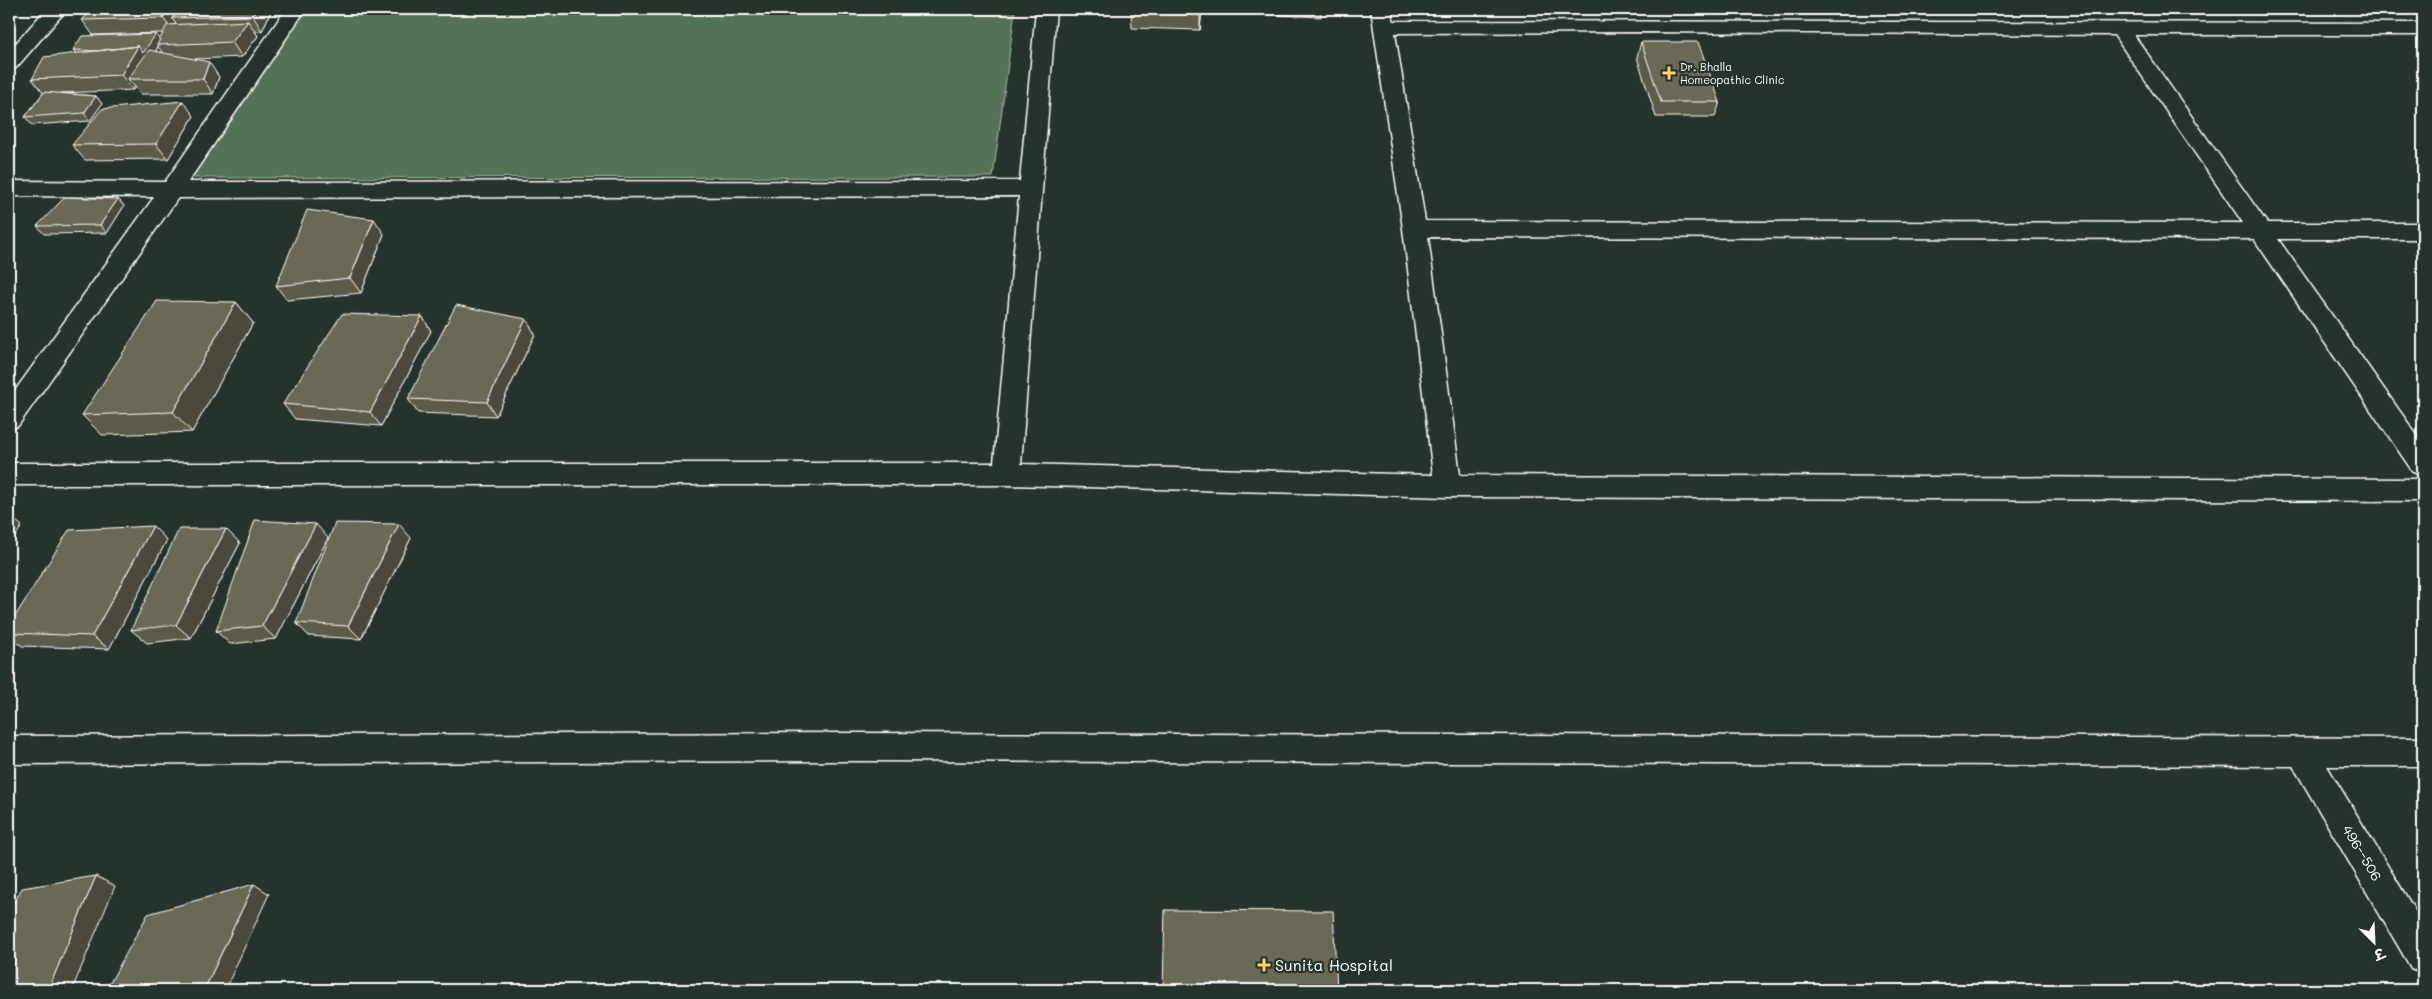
<svg xmlns="http://www.w3.org/2000/svg" width="2432" height="999" font-family="Mali,'Playpen Sans Deva',sans-serif">
  <rect width="100%" height="100%" fill="#26332d"/>
  <filter id="ink" filterUnits="userSpaceOnUse"><feTurbulence type="fractalNoise" baseFrequency=".02" numOctaves="2"/><feDisplacementMap in="SourceGraphic" scale="10" xChannelSelector="R" yChannelSelector="G"/><feConvolveMatrix kernelMatrix="1 2 1 2 8 2 1 2 1" color-interpolation-filters="sRGB"/></filter>
  <g filter="url(#ink)">
    <!-- green -->
    <path fill="#557259" stroke="#aab8ac" d="M295,9h540l180,2 -22,166 -820,1z"/>
    <g fill="none" stroke-linecap="round" stroke-linejoin="round">
      <defs>
        <path id="minor" d="M46,9h21l-51,59 -7,2v-19z
          M286,9h20l-118,173 832,-1 16,-172h20l-35,455 412,11 -30,-246 -32,-220h20l2,12 1030,2v12h-289l133,188h156v16h-145l145,205v32l-10,-4 -159,-233 -826,-2 32,238 963,4v22l-975,-4 -441,-12h-998v-22h985l25,-267 -841,2 -160,228 -9,3v-30l145,-202 -145,-1v-15l156,1zM1643,32l471,3 129,188 -818,-2 -30,-188z
          M855,733l1568,5v28h-96l96,158v49l-12,-5 -118,-202 -1438,-5 -846,3v-28z"/>
      </defs>
      <!-- minor casing -->
      <use href="#minor" stroke="#fff" stroke-width="3"/>
      <!-- minor -->
      <use href="#minor" fill="#26332d" fill-rule="evenodd"/>
    </g>
    <!-- wall -->
    <path fill="#5c5a49" stroke="#fff" fill-rule="evenodd" d="M93,9h179l-10,22h-7l3,5 -16,21 -47,2 24,18 -6,17h-73l-5,-7 -2,3 -72,3 35,3 6,8 -12,17 -58,4 -7,-8 18,-24 -11,-14 44,-26 -3,-3 87,-10 3,-7 -70,2 -11,-15zM158,47l5,6 -8,-1z
      M1202,9l-2,21 -68,-2 -1,-15z
      M1261,9h60v8l-59,-3z
      M1641,42l79,60 -5,15h-59l-19,-60z
      M194,116l-26,43 -83,1 -13,-15z
      M118,199l6,7 -17,27 -63,1 -7,-8z
      M384,234l-23,59 -74,7 -11,-14z
      M236,302l17,21 -61,109 -90,3 -20,-20z
      M422,316l9,15 -50,95 -86,-7 -12,-15z
      M535,334l-39,82 -78,-3 -10,-14z
      M226,529l14,14 -49,95 -44,5 -16,-13z
      M328,538l-52,101 -46,5 -14,-13z
      M411,538l-50,101 -52,-3 -13,-13z
      M167,540l-58,109 -87,-3 -13,-10v-10z"/>
    <!-- shaded-wall -->
    <path fill="#4b4a3c" stroke="#fff" d="M168,9h20l-16,9 5,8 -4,6 -10,-14z
      M256,9h16l-10,22 -9,-15z
      M1201,9h1l-2,21v-15z
      M248,21l10,15 -16,21 -10,-15z
      M156,34l5,8 -4,3 1,2 -9,14 -21,18 7,8 -2,3 -12,-15 17,-29z
      M209,62l10,15 -6,17 -10,-15z
      M96,96l6,8 -12,17 -6,-8z
      M183,101l11,15 -26,43 -12,-15z
      M118,199l6,7 -17,27 -7,-8z
      M374,219l10,15 -23,59 -11,-15z
      M236,302l17,21 -61,109 -19,-20z
      M422,316l9,15 -50,95 -11,-14z
      M526,319l9,15 -39,82 -9,-14z
      M9,515l13,11 -13,20z
      M316,524l12,14 -52,101 -14,-13z
      M399,524l12,14 -50,101 -13,-13z
      M153,526l14,14 -58,109 -17,-13z
      M226,529l14,14 -49,95 -15,-13z
      M96,876l19,10 -43,104h-24z
      M254,884l15,10 -44,96h-21z"/>
    <!-- building -->
    <path fill="#6b6955" stroke="#fff" d="M93,9h75l-5,9 -81,2z
      M184,9h72l-3,7 -81,2z
      M1132,9h69l-1,6 -69,-2z
      M248,21l-16,21 -75,3 10,-20z
      M156,34l-13,19 -5,-7 -41,5 -24,-1 9,-14z
      M1641,42h57l22,60h-59z
      M138,46l-17,29 -89,4 12,-22z
      M149,50l60,12 -6,17h-75z
      M44,92l52,4 -12,17 -59,4z
      M183,101l-27,43 -84,1 30,-36z
      M65,197l53,2 -18,26 -63,1z
      M307,210l67,9 -24,59 -74,8z
      M157,301l79,1 -63,110 -91,3z
      M456,305l70,14 -39,83 -79,-3z
      M342,314l80,2 -52,96 -87,-8z
      M255,520l61,4 -54,102 -46,5z
      M335,523l64,1 -51,102 -52,-3z
      M153,526l-61,110 -83,-3v-7l60,-96z
      M179,529h47l-50,96 -45,5z
      M96,876l-48,114h-39v-78l13,-24z
      M254,884l-50,106h-98l42,-76z
      M1165,910l168,1 4,79h-174z"/>
  </g>
  <!-- markers -->
  <g fill="#ffd166" stroke="#26332d" stroke-width="2">
    <path d="M1666.5 65.5h5v5h5v5h-5v5h-5v-5h-5v-5h5z"/>
    <path d="M1261.5 957.5h5v5h5v5h-5v5h-5v-5h-5v-5h5z"/>
  </g>
  <g text-anchor="middle" stroke-width="4.5" stroke-linejoin="round" paint-order="stroke">
    <!-- far-poi labels -->
    <g font-size="11" fill="#fff" stroke="#26332d" text-anchor="start">
      <text x="1680" y="71">Dr. Bhalla<tspan x="1680" dy="13">Homeopathic Clinic</tspan></text>
    </g>
    <!-- street labels -->
    <g font-size="14" fill="#fff" stroke="#26332d">
      <text transform="translate(2362 853) rotate(59)" y="5">496--506</text>
    </g>
    <!-- near-poi labels -->
    <g font-size="16" fill="#fff" stroke="#26332d" text-anchor="start">
      <text x="1275" y="971">Sunita Hospital</text>
    </g>
  </g>
  <!-- margin -->
  <rect width="2432" height="999" fill="none" stroke="#26332d" stroke-width="30"/>
  <rect x="15" y="15" width="2402" height="969" fill="none" stroke="#fff" stroke-width="2" filter="url(#ink)"/>
  <!-- north arrow -->
  <g transform="translate(2374 942) rotate(156)" stroke="#26332d" stroke-width="4" paint-order="stroke">
  <path d="M0-4L9 19L0 12L-9 19Z" fill="#ffffff"/>
  <text y="-8" font-size="14" font-weight="bold" text-anchor="middle" fill="#ffffff">उ</text>
  </g>
</svg>
